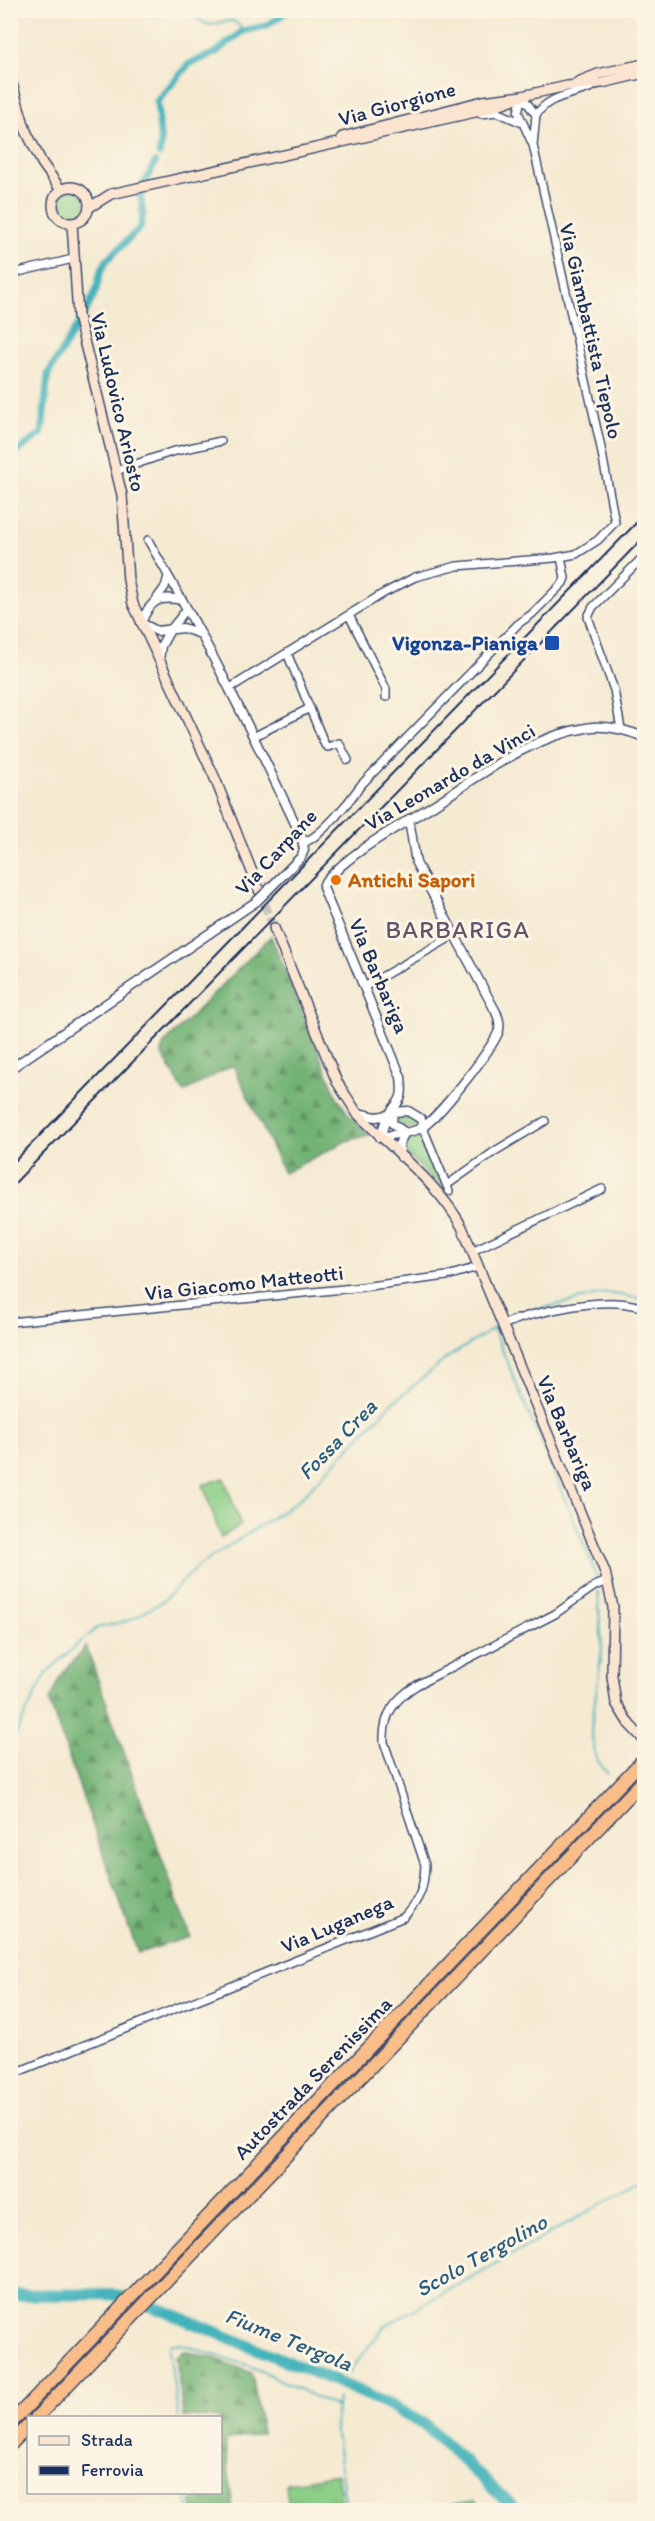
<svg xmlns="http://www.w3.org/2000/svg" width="655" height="2521" font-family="Itim,sans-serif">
  <defs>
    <pattern id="grass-tufts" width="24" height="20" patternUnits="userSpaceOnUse" patternTransform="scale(1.5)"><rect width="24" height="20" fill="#8dcf88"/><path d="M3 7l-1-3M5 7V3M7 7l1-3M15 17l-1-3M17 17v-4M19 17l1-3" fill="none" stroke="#79b278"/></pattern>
    <pattern id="forest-firs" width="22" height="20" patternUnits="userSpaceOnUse" patternTransform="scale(1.5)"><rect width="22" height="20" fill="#72b274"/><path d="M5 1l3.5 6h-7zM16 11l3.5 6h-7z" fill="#5d9162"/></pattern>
  </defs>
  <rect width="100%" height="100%" fill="#fcf5e5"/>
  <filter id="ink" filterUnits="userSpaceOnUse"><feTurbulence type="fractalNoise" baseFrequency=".0167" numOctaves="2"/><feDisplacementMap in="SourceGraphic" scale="12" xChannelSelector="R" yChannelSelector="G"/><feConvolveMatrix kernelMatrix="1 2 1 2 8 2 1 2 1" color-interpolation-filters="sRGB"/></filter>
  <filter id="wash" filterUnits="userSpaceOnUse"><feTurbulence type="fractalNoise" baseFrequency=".008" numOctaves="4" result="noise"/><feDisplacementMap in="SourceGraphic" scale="24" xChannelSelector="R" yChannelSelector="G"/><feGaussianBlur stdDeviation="1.35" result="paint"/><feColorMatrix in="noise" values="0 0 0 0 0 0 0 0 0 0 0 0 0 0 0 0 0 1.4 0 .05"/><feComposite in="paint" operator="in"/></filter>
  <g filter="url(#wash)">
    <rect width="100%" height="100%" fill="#f5ead2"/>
    <!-- grass -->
    <path fill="url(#grass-tufts)" stroke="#547f73" stroke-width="1.5" d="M56 205a15 15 0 1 1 30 0a15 15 0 1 1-30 0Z
      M404,1114l8,2 7,7 -1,3 -13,2 -8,-3v-10z
      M408,1136l12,2 5,4 20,50 -41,-41 -2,-7z
      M337,2474l6,36h-54l-3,-27z
      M475,2501l8,9h-70z"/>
    <!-- forest -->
    <path fill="url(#forest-firs)" stroke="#467069" stroke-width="1.5" d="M271,936l67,163 11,16 20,20 -23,6 -62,32 -51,-108 -49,27 -23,-40 3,-8z
      M86,1646l104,291 -52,16 -89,-252 11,-24z
      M183,2351l31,7 38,15 10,60 -37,8 8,69h-40l-2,-17 29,-1v-74l-37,-1 -7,-61z"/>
    <!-- pitch -->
    <path fill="#8dcf88" stroke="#547f73" stroke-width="1.5" d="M224,1478l17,47 -20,13 -18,-53z"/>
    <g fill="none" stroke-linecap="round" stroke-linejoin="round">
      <!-- stream -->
      <path stroke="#43b3bb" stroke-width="2" d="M126,10l29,5 21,-5
        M183,10l25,15c17,-1 23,-13 35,6
        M510,1316l97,-23 37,6
        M493,1328l98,233 5,17
        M598,1591l4,59 -11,80 5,28 11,15
        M10,1745l37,-73 33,-30 17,-14 34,-8 32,-19 34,-34 102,-67 90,-94 58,-48 49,-31
        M348,2373l37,-47 259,-146
        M338,2398l-3,27 11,85
        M178,2418l-9,-70 2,-4h9l73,23 83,40
        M186,2492l3,18"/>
      <!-- canal -->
      <path stroke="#43b3bb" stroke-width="7" d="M159,154l2,-9 -4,-44 32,-37 26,-11 28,-22 23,-5 23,-16
        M10,465c6,-17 19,-21 32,-32l6,-59 38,-63 10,-20 4,-18 7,-13 33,-32 3,-14 -3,-23 15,-28"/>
      <!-- river -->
      <path stroke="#43b3bb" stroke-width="12" d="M10,2295l102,-1 50,16 192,79 40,18 30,17 92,86"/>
    </g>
  </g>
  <g filter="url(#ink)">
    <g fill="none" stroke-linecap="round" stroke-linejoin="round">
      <!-- secondary-tunnel -->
      <path stroke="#c9c5bb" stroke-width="9" stroke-dasharray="9 4.5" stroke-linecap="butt" d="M260,892l14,36"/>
      <defs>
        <path id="minor" d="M481,114l16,-2 23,10
          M536,115c15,-22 39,-19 60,-30
          M10,274l63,-15
          M116,471l55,-19 50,-11
          M148,540l34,60
          M154,602l11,-15 3,-11
          M349,615l37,74v8
          M170,630l17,-21
          M287,653l38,92 3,2 11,-4 9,17
          M230,688l154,-95 31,-16 42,-11 97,-8 22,-4 22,-14 17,-18 -15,-79 -67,-298 -15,-33 4,-16 14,19 -3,30
          M621,729l-7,-39 -26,-73 5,-10 51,-51
          M253,737l57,-29
          M303,843c19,-7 46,-41 58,-58l157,-161 14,-10 31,-31 2,-5 -4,-21
          M364,987l82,-47
          M423,1128l26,63
          M447,1185l48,-34 50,-30
          M472,1251l130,-62
          M10,1322l344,-34 93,-12 31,-9
          M503,1325c25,-12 86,-24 114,-22 9,0 18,3 27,4
          M10,2075l394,-158c16,-18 20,-28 21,-52l-41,-123c-1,-27 10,-43 33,-57l138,-71 40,-28 12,-5"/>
        <path id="tertiary" d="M201,634l-18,-6 -26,3 -16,-8c9,-22 17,-28 41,-23 44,78 82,158 120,238l2,12 -3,7 -35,35
          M159,660l2,-14 9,-16
          M10,1069l247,-168
          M357,1113l19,4 13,-2
          M404,1132l-12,-9 1,-11 15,-1 13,8 2,9
          M380,1137c3,-7 4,-14 7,-19 12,-20 17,-15 14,-41l-75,-182 -3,-8 2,-5c29,-33 70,-53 107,-76 48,-30 97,-69 154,-78 20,-4 40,2 58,9
          M380,1137c13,-3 30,-3 41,-9 15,-7 74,-82 78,-98 1,-6 0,-12 -3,-18l-80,-149 -7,-44
          M401,1157l-2,-13 6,-12"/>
        <path id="secondary" d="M10,77l16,54 16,32 19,27
          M578,82l20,-8 46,-10
          M342,137l141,-36 39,-5 45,-10 35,-3 42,-10
          M53 205a18 18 0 1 1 36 0a18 18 0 1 1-36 0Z
          M90,207l21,-13 373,-84 38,-14
          M72,223l6,93 44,179 6,85 5,24 81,172 46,116
          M274,928l63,154 20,31c34,35 82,71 105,114l143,345 8,35 -1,69 4,27 13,21 15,16"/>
        <path id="motorway" d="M36,2418l608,-638
          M10,2424l634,-665
          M10,2445l18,-19"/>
      </defs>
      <!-- minor casing -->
      <use href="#minor" stroke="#3c4b6f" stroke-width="10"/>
      <!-- tertiary casing -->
      <use href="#tertiary" stroke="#3c4b6f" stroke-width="11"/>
      <!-- secondary casing -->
      <use href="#secondary" stroke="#3c4b6f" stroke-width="12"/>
      <!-- motorway casing -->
      <use href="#motorway" stroke="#3c4b6f" stroke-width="15"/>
      <!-- minor -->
      <use href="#minor" stroke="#fff" stroke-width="7"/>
      <!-- tertiary -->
      <use href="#tertiary" stroke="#fff" stroke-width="8"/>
      <!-- secondary -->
      <use href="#secondary" stroke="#fce5d0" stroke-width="9"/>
      <!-- motorway -->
      <use href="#motorway" stroke="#f8bd89" stroke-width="12"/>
      <!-- rail -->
      <path stroke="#1b2f5e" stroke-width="2" d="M10,1166l634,-651
        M10,1188l634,-651"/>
      <defs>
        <path id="tertiary-bridge" d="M257,901l9,-9"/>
      </defs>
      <!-- tertiary-bridge casing -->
      <use href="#tertiary-bridge" stroke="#3c4b6f" stroke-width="11" stroke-linecap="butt"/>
      <!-- tertiary-bridge -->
      <use href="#tertiary-bridge" stroke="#fff" stroke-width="8"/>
    </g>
  </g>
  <!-- markers -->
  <rect fill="#1a4fb4" stroke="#fcf5e5" stroke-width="2" x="544" y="635" width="16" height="16" rx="3"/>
  <circle fill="#e8710a" stroke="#fcf5e5" stroke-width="2" cx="336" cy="880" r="6"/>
  <g text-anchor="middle" stroke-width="6" stroke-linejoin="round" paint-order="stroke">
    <!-- street labels -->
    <g font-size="21" fill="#1b2f5e" stroke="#fcf5e5">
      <text transform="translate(397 104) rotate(-15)" y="7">Via Giorgione</text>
      <text transform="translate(591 331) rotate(77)" y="7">Via Giambattista Tiepolo</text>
      <text transform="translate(118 402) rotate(77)" y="7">Via Ludovico Ariosto</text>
      <text transform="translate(450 777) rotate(-30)" y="7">Via Leonardo da Vinci</text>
      <text transform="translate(276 852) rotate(-47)" y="7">Via Carpane</text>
      <text transform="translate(379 976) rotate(67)" y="7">Via Barbariga</text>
      <text transform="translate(244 1283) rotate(-6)" y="7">Via Giacomo Matteotti</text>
      <text transform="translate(567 1433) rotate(67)" y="7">Via Barbariga</text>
      <text transform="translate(337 1924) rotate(-23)" y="7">Via Luganega</text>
      <text transform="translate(313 2078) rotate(-46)" y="7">Autostrada Serenissima</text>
    </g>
    <!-- transit labels -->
    <g font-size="21" font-weight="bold" fill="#164399" stroke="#fcf5e5" text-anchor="end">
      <text x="538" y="650">Vigonza-Pianiga</text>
    </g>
    <!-- food labels -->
    <g font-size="21" font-weight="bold" fill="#c56008" stroke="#fcf5e5" text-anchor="start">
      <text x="348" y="887">Antichi Sapori</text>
    </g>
    <!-- water labels -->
    <g font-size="22" font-style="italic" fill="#295d7f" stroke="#fcf5e5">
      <text transform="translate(337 1439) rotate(-46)" y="8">Fossa Crea</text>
      <text transform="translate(481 2255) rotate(-29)" y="8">Scolo Tergolino</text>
      <text transform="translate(289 2339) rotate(22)" y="8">Fiume Tergola</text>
    </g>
    <!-- quarter labels -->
    <g font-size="24" letter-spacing="1.5" fill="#5f556b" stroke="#fcf5e5">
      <text x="458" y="938">BARBARIGA</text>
    </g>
  </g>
  <!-- margin -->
  <rect width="655" height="2521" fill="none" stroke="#fcf5e5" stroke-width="36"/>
  <!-- legend -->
  <rect x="27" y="2416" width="195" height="78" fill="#fcf5e5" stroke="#a2a6af" stroke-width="1.5"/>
  <rect x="39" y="2436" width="30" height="9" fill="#fce5d0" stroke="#a2a6af" stroke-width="1.5"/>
  <text x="81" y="2446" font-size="18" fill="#1b2f5e">Strada</text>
  <rect x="39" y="2466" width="30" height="9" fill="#1b2f5e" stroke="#a2a6af" stroke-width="1.5"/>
  <text x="81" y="2476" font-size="18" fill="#1b2f5e">Ferrovia</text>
</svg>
